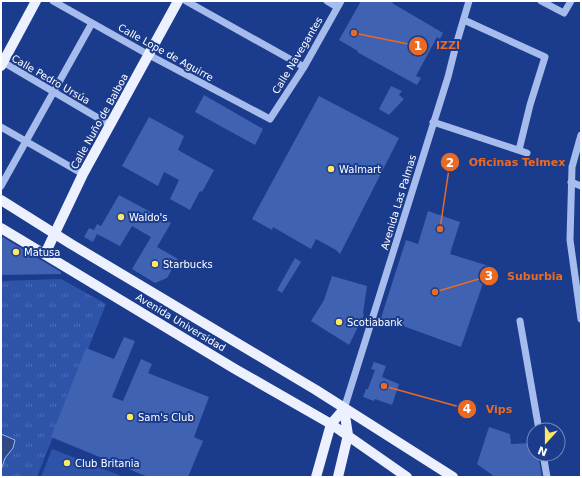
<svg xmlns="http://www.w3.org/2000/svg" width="582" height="478" font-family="'DejaVu Sans',sans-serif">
  <defs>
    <pattern id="grass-tufts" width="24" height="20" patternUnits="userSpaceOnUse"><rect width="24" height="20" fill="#2e54aa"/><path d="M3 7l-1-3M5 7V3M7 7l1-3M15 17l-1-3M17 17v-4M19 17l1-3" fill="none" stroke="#4d6eb7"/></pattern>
  </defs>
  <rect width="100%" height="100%" fill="#1b3c8c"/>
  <!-- grass -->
  <path fill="url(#grass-tufts)" d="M61,279l45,25 -69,173h-36v-196z"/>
  <!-- garden -->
  <path fill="#2e54aa" d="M52,449l72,28h-83z"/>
  <!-- water -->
  <path fill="#2f4783" stroke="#99b5ef" d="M1,434l14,6 -2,8 -8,10 -4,12z"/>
  <!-- building -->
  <path fill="#3f62b2" d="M361,1h34l-3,2 51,30 -3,6 -3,-2 -21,39 5,2 -4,7 -60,-33 1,-1 -19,-11z
    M391,86l11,5 -3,4 5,4 -15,16 -10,-6z
    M204,95l59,34 -8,16 -60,-33z
    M319,96l80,42 -59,116 -4,-4 -20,-11 -5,10 -38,-22 -1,3 -20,-11z
    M149,117l35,19 -6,14 36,20 -12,22 -2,-1 -10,19 -20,-11 9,-19 -15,-8 -6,14 -36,-20z
    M119,195l52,28 -14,24 21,12 -11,19 -12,5 -23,-14 19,-32 -19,-11 -12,20 -23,-12 -4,8 -9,-5 5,-9 5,2 3,-6 4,2z
    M428,211l32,11 -10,32 39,12 -28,81 -80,-29 25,-78 12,4z
    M1,236l60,36v2l-60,1z
    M295,258l6,4 -19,31 -5,-3z
    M332,276l35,10 -4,27 1,2 -15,30 -38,-24 13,-21z
    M124,337l11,4 -23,56 11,4 18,-42 11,5 -4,9 61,24 -15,40 9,4 -15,36h-40l-97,-40 35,-89 28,11z
    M374,362l12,4 -4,11 17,7 -7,21 -17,-6 -1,2 -11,-4 3,-8h2l7,-19 -4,-1z
    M489,427l21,7 1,10 23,-1v11h4l4,23h-47l-18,-13z"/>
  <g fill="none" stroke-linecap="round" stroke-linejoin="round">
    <!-- minor -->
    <path stroke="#a6bced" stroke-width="7" d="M53,1l96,54 121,64 34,-52 37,-66
      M186,1l118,66
      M327,1l10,6
      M541,1l23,12 7,-12
      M464,20l81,37 -15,48 -11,45
      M3,62l107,63
      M433,122l94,31
      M1,127l82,47
      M581,135l-9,32 -2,73 11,79
      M571,182l10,4
      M1,186l91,-163
      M520,321l19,109
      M344,409l104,-332 8,-32 13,-44
      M543,454l4,23"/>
    <!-- major -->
    <path stroke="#edf1ff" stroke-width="10" d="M1,66l35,-65
      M1,200l70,44 245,146 137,87
      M1,228l234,141 96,55 76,53
      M45,254l38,-80 95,-173
      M316,477l15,-53 13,-15
      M338,477l10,-42 -4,-26"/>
  </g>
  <!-- markers -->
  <g fill="#fee863" stroke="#1b3c8c" stroke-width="1.5">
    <circle cx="331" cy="169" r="4"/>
    <circle cx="121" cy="217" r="4"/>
    <circle cx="16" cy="252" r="4"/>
    <circle cx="155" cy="264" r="4"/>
    <circle cx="339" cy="322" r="4"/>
    <circle cx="130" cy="417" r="4"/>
    <circle cx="67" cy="463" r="4"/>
  </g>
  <g text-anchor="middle" stroke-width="4" stroke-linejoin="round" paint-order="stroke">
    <!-- street labels -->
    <g font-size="10" fill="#fff" stroke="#1b3c8c">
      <text transform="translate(166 52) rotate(29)" y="4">Calle Lope de Aguirre</text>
      <text transform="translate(297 55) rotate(-59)" y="4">Calle Navegantes</text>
      <text transform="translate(51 79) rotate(30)" y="4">Calle Pedro Ursúa</text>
      <text transform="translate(99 121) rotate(-61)" y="4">Calle Nuño de Balboa</text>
      <text transform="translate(398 202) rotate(-73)" y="4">Avenida Las Palmas</text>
      <text transform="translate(181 322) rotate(31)" y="4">Avenida Universidad</text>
    </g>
    <!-- poi labels -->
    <g font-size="10" fill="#fff" stroke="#1b3c8c" text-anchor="start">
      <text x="339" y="173">Walmart</text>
      <text x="129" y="221">Waldo's</text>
      <text x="24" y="256">Matusa</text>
      <text x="163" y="268">Starbucks</text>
      <text x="347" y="326">Scotiabank</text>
      <text x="138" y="421">Sam's Club</text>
      <text x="75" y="467">Club Britania</text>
    </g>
  </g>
  <!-- callouts -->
  <path fill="none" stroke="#ea6a24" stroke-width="1.5" d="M354 33L418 46M440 229L450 162M435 292L489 276M384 386L467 409"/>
  <g fill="#ea6a24" stroke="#1b3c8c" stroke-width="1.5">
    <circle cx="354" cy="33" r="4"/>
    <circle cx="440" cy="229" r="4"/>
    <circle cx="435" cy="292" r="4"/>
    <circle cx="384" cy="386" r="4"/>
    <circle cx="418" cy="46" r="10"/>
    <circle cx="450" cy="162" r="10"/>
    <circle cx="489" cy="276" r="10"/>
    <circle cx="467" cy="409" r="10"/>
  </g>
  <g font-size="12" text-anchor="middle" font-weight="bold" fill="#fff">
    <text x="418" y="50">1</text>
    <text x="450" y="167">2</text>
    <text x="489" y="280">3</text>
    <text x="467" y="413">4</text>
  </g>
  <g font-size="11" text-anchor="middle" font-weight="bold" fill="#ea6a24" stroke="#1b3c8c" stroke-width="4" stroke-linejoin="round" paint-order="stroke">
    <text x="448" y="49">IZZI</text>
    <text x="517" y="166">Oficinas Telmex</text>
    <text x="535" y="280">Suburbia</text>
    <text x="499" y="413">Vips</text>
  </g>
  <!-- border -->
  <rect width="582" height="478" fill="none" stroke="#ffffff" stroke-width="4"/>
  <!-- north arrow -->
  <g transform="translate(546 442) rotate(201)"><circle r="19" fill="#1b3c8c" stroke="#768aba"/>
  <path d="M0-3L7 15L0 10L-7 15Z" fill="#fee863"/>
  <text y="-6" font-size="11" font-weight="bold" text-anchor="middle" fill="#ffffff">N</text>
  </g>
</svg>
